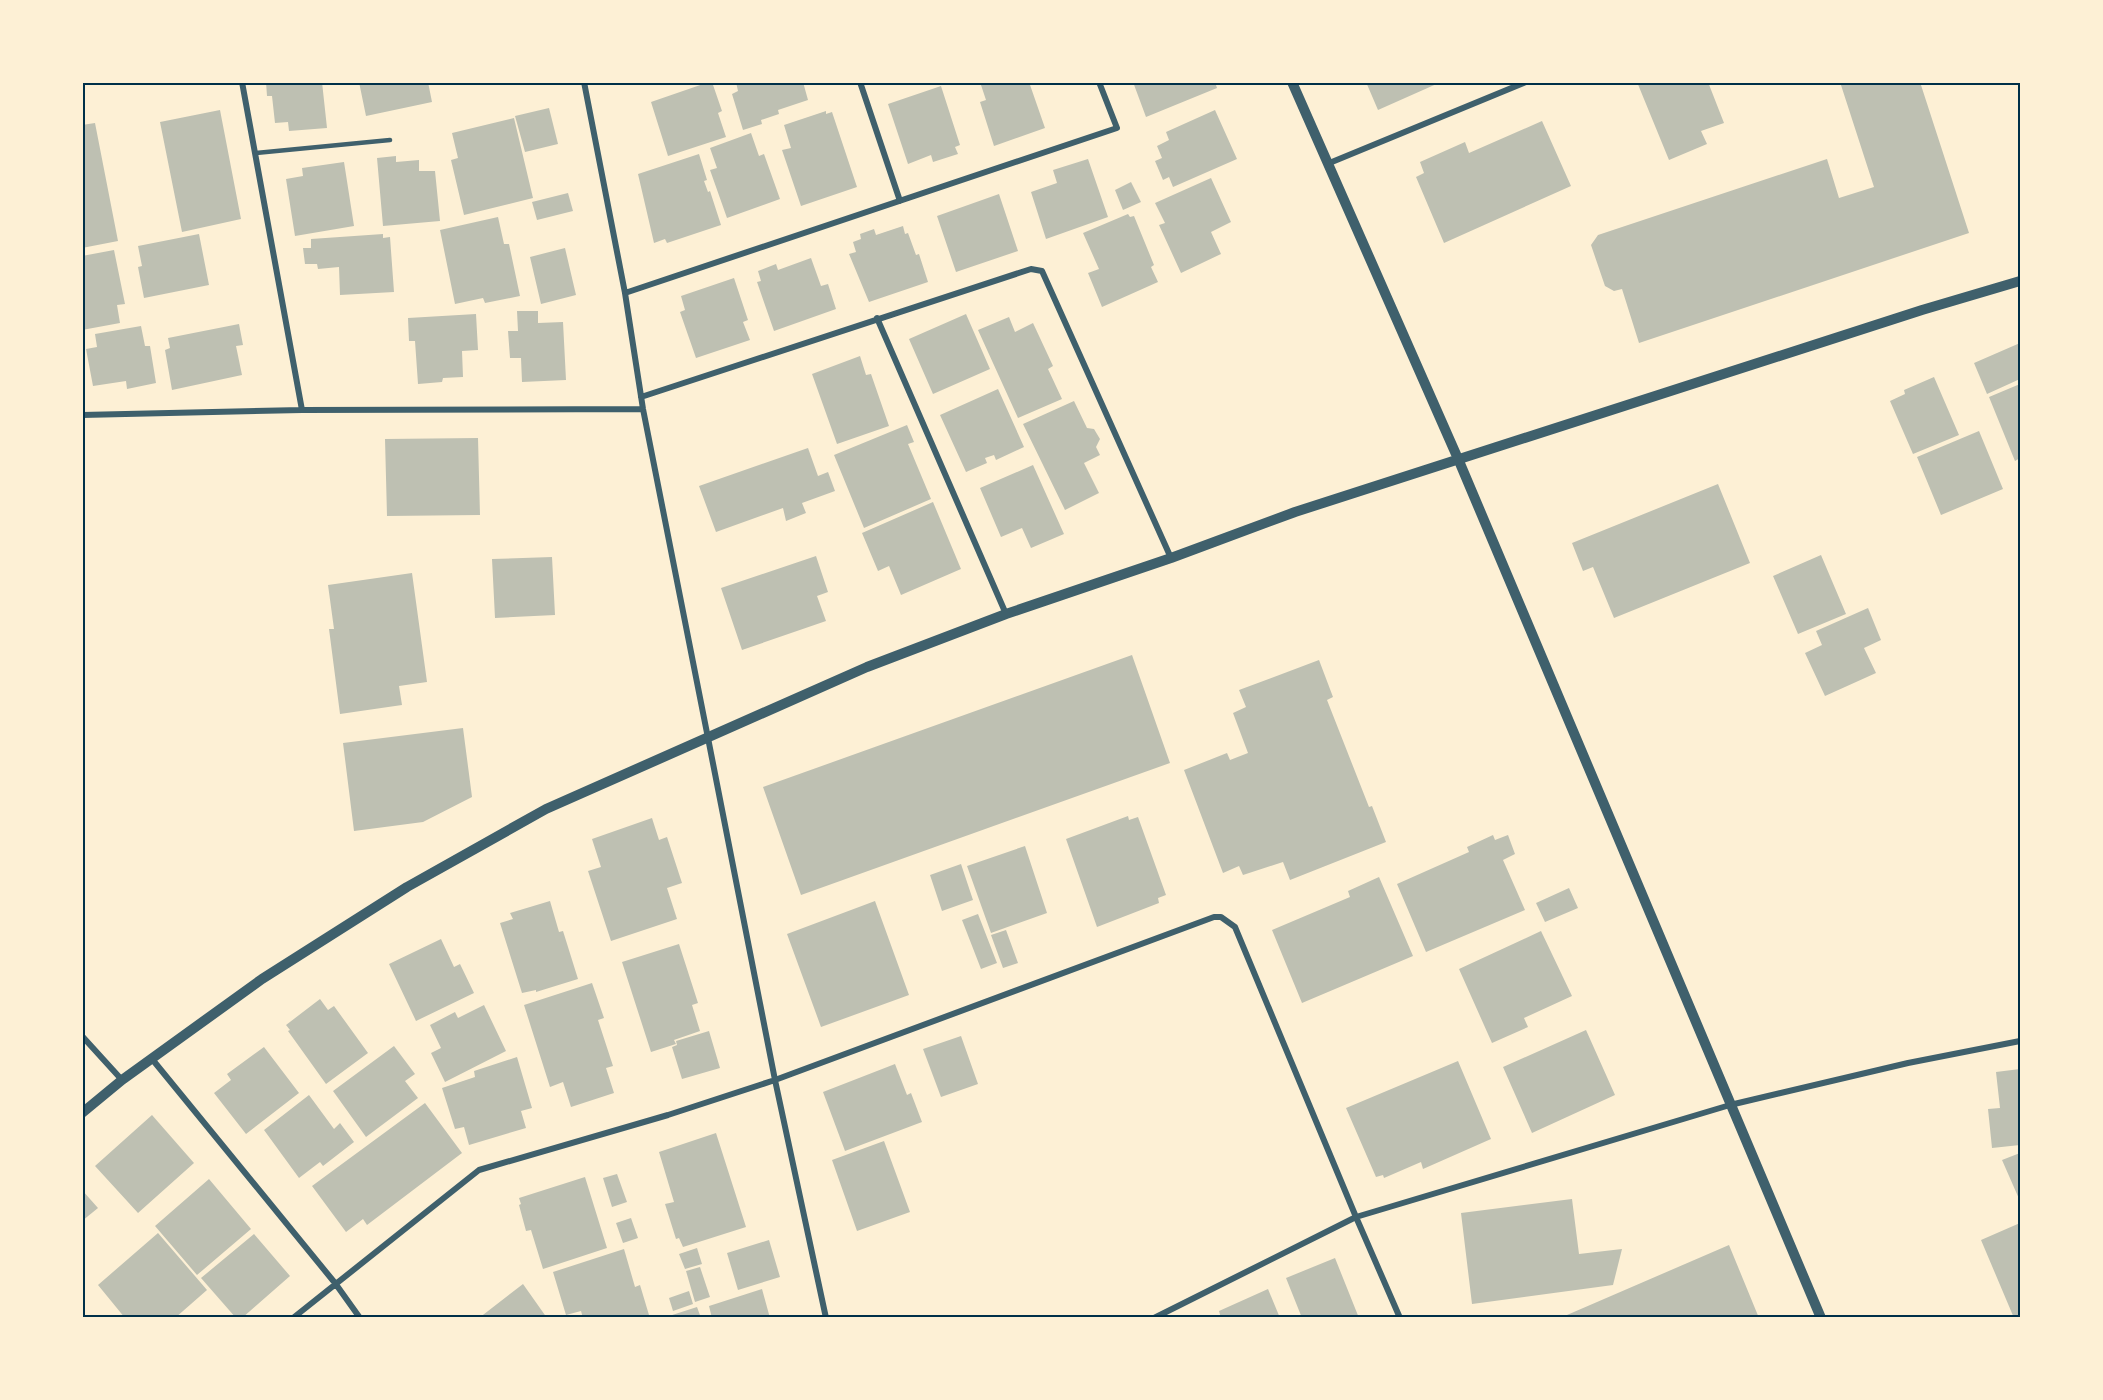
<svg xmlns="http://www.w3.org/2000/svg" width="2103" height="1400" font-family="'Asap Condensed',sans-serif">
  <rect width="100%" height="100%" fill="#fdf0d5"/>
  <!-- building -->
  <path fill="#bec0b2" d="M266,82h56l5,46 -38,3 -1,-9 -13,1 -3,-27h-5z
    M359,82h69l4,20 -66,14z
    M709,82h3l10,29 -4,2 8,24 -58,19 -17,-54z
    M736,82h67l5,18 -30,10 1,4 -18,6 1,4 -19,6 -11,-36 6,-3z
    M980,82h49l16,46 -51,18 -14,-44 6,-2z
    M1133,82h82l2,6 -71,29z
    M1366,82h75l-63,28z
    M1637,82h71l16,41 -23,8 6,13 -38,16z
    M1840,82h80l49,151 -330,110 -17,-54 -8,2 -9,-5 -14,-41 7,-10 229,-76 12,39 35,-11z
    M941,86l19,59 -5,2 3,7 -25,8 -2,-7 -23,9 -20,-60z
    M549,108l9,36 -33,8 -10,-36z
    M220,110l21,109 -59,13 -22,-110z
    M1215,110l22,49 -64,28 -4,-10 -6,3 -8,-19 7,-3 -5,-12 12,-6 -3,-8z
    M826,111v3l6,-2 25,75 -56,19 -19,-56 9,-2 -7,-23z
    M514,118l19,80 -69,17 -13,-55 7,-2 -6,-25z
    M1542,121l29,65 -127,57 -28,-66 8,-4 -4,-11 45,-20 4,11z
    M95,123l23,118 -36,7v-123z
    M751,133l8,23 5,-2 16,45 -53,19 -17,-48 7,-2 -7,-20z
    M699,154l8,26 -3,1 4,11 2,-1 11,34 -54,18 -2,-4 -11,4 -16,-69z
    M396,156v6l23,-2v11h16l5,50 -57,5 -6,-68z
    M1088,159l20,58 -62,22 -15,-47 26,-9 -4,-13z
    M344,162l10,64 -59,10 -9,-57 17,-3 -1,-8z
    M1211,178l20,44 -20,10 10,22 -40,19 -22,-48 6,-2 -10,-20z
    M1131,182l10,20 -18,8 -8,-20z
    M568,193l5,18 -36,9 -5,-18z
    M999,194l19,57 -62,21 -19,-56z
    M1128,214l2,3 4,-1 20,49 -3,2 7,15 -56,25 -14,-34 11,-4 -16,-36z
    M498,217l6,27h5l11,52 -35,7 -2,-5 -28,6 -15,-74z
    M903,226l2,8 3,-1 8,22 3,-1 9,28 -59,20 -20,-48 7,-2 -3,-10 8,-3 -1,-5 14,-5 2,6z
    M199,234l10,51 -65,13 -6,-31 4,-1 -4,-20z
    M383,234v4l7,-1 4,55 -54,3 -1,-28 -21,2 -1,-5h-12l-2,-16h8v-9z
    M565,248l11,47 -35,9 -11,-47z
    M114,250l11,54 -8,1 3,18 -38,7v-74z
    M811,258l10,28 7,-2 8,25 -62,22 -17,-49 4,-1 -3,-10 18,-7 2,6z
    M734,278l14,42 -5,2 7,18 -54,18 -16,-46 5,-2 -4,-14z
    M517,311h21v12l25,-1 3,58 -44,2 -1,-24h-11l-2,-27h10z
    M476,314l2,36 -16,1 1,26 -20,1 -1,4 -24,2 -3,-43h-6l-1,-23z
    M966,314l24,55 -57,25 -24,-55z
    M1009,317l6,15 18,-9 20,43 -5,3 14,30 -44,19 -40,-88z
    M239,324l4,21 -7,1 6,29 -70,15 -7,-40 5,-2 -2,-10z
    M141,326l4,20h5l6,37 -29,6 -1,-8 -33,5 -7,-37 11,-2 -2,-13z
    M2020,343v36l-33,15 -13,-31z
    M860,356l6,19 5,-1 18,52 -52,18 -25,-70z
    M1934,377l25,58 -46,19 -23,-53 15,-7 -1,-4z
    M2020,384v74l-5,3 -26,-64z
    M998,389l26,58 -28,13 -2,-5 -9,3 2,5 -21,9 -26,-57z
    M1074,401l13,27 7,1 6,10 -4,8 4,8 -16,8 15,30 -34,17 -42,-86z
    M907,425l7,17 -6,2 23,55 -67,29 -30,-73z
    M1979,431l24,58 -62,26 -24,-58z
    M478,438l2,77 -93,1 -2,-77z
    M808,448l10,28 10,-4 7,19 -33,12 4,10 -20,8 -3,-13 -67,24 -17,-46z
    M1033,465l31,69 -33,14 -9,-20 -21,9 -21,-49z
    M1718,484l32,79 -136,55 -21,-51 -10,4 -11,-28z
    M933,502l28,67 -60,26 -12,-29 -11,5 -16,-38z
    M1821,555l25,59 -48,20 -25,-58z
    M816,556l12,36 -11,4 9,25 -84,29 -21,-62z
    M552,557l3,58 -60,3 -3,-59z
    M412,573l15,109 -28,4 3,19 -62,9 -11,-85h5l-6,-44z
    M1868,608l13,32 -17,8 12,25 -51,23 -20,-43 17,-8 -6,-14z
    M1132,655l38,108 -369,132 -38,-108z
    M1319,660l14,37 -6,3 42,107 3,-1 14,36 -96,38 -7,-18 -40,13 -4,-9 -16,7 -39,-103 43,-17 3,7 18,-7 -15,-40 13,-6 -7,-17z
    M463,728l9,69 -49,25 -69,9 -11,-88z
    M1128,816l1,4 9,-3 28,78 -8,3 1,5 -62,24 -31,-88z
    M652,818l7,22 8,-3 15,46 -15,5 10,31 -66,22 -23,-70 13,-4 -9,-28z
    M1493,835l2,5 13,-5 7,19 -12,6 22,50 -99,42 -29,-68 72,-32 -2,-5z
    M1025,846l22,67 -56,20 -24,-67z
    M961,864l12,36 -31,11 -12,-36z
    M1379,877l34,79 -111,47 -30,-73 78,-33 -2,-6z
    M1569,888l9,20 -33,14 -9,-19z
    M550,901l9,31 4,-1 15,48 -42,13v-2l-14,3 -22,-70 13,-4 -3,-6z
    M875,901l34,94 -88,32 -34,-93z
    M978,914l19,49 -16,6 -19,-49z
    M1006,930l12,33 -15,5 -12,-33z
    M1541,931l31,65 -48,22 4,9 -36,16 -33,-74z
    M441,939l13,28 6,-3 14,29 -58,28 -27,-57z
    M679,944l19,59 -6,2 8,26 -26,9 2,4 -25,8 -29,-90z
    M592,983l12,35 -6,2 15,46 -7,2 8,25 -43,14 -8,-25 -13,5 -26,-82z
    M320,999l8,11 6,-4 34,47 -42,31 -38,-53 2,-1 -4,-5z
    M484,1005l22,46 -61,31 -14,-29 10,-5 -11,-23 25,-13 3,6z
    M1586,1030l29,65 -83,38 -29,-66z
    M709,1031l11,37 -38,11 -10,-32 5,-2 -1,-4z
    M961,1036l17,48 -37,13 -18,-48z
    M394,1046l21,28 -10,7 13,17 -52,39 -33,-46z
    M264,1047l35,46 -53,41 -32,-41 17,-13 -4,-6z
    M517,1057l15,51 -11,3 5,17 -57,17 -5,-18 -9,2 -13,-41 33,-11 -1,-6z
    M1458,1061l33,78 -68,30 -2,-7 -37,16 -1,-3 -7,2 -30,-69z
    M895,1064l12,31 4,-2 11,29 -77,29 -22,-59z
    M2020,1069v76l-28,3 -4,-39 12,-1 -4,-36z
    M309,1095l25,34 6,-6 14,19 -31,24 -3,-4 -21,16 -35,-48z
    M425,1103l37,50 -95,72 -4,-6 -17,13 -34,-46z
    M152,1115l42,48 -56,50 -43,-47z
    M716,1133l30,94 -63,20 -4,-9 -3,1 -11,-35 9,-2 -15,-50z
    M884,1141l26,71 -53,19 -25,-71z
    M2020,1153v48l-18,-41z
    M617,1174l10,28 -15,5 -9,-29z
    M585,1177l22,71 -64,21 -12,-39 -5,1 -7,-26 2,-1 -2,-6z
    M209,1179l42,50 -54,46 -42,-49z
    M82,1190l16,18 -16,13z
    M1572,1199l7,55 43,-5 -9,36 -141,19 -11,-91z
    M631,1218l7,20 -15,5 -7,-20z
    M2020,1223v95h-6l-33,-78z
    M158,1233l49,57 -32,28h-50l-27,-33z
    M254,1234l36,42 -48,42h-6l-35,-40z
    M769,1240l11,37 -42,13 -11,-37z
    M1729,1245l30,73h-199z
    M697,1248l5,16 -17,5 -6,-15z
    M624,1249l11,38 5,-2 9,30 -10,3h-56l-2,-7 -15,4 -13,-43z
    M1335,1258l24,60h-57l-16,-40z
    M700,1267l10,30 -15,5 -9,-31z
    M523,1284l24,34h-68z
    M762,1289l8,29h-58l-3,-12z
    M1268,1289l12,29h-59l-2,-7z
    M689,1291l4,13 -20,7 -4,-13z
    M697,1307l4,11h-35v-1z"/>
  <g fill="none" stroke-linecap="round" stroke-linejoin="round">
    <!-- service -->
    <path stroke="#3f606c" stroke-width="4.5" d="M256,153l134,-13"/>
    <!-- minor -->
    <path stroke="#3f606c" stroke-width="6" d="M242,82l60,328
      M584,82l41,211 18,116 65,329 67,342 51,238
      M860,82l40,119
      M1327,164l199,-82
      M625,293l492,-165 -18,-46
      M877,318l129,296
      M641,397l390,-128 11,2 129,287
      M82,415l220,-5 341,-1
      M82,1036l40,44
      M152,1059l183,224 25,35
      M293,1318l186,-148 189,-55 107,-35 439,-163h7l14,10 121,290 44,101
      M1154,1318l202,-101 374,-112 178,-42 112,-22"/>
    <!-- tertiary -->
    <path stroke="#3f606c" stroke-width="10" d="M1292,82l167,379 362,857
      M82,1113l40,-33 140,-101 145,-92 139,-78 321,-142 139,-53 165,-56 124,-46 627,-202 98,-29"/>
  </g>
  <!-- border -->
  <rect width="2103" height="1400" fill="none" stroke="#fdf0d5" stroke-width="168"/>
  <rect x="84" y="84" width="1935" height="1232" fill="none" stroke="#003049" stroke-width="2"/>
</svg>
